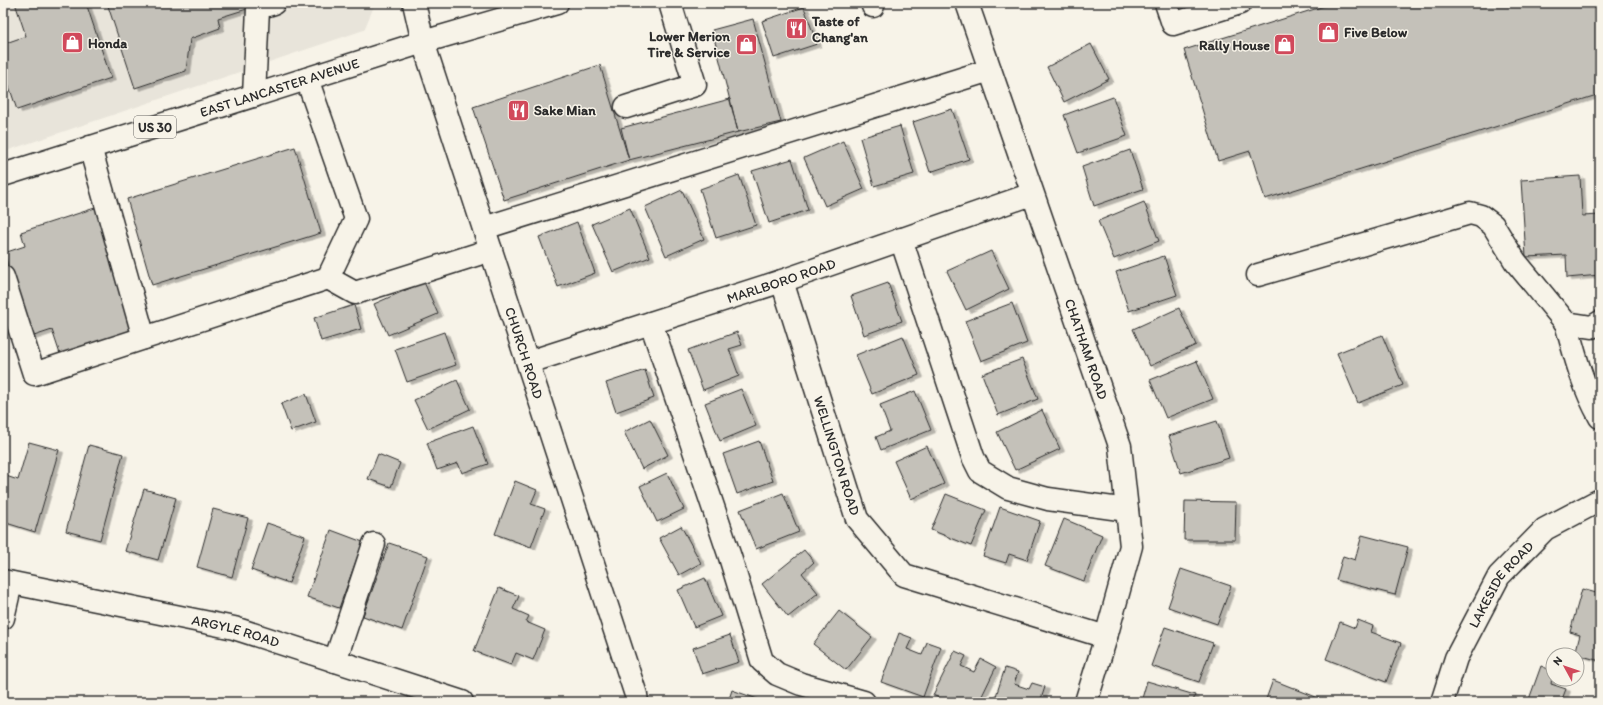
<svg xmlns="http://www.w3.org/2000/svg" width="1603" height="705" font-family="Itim,sans-serif">
  <defs>
    <filter id="shadow"><feDropShadow dx="4.5" dy="2.5" stdDeviation="0" flood-color="#0004"/></filter>
  </defs>
  <rect width="100%" height="100%" fill="#f7f3e8"/>
  <filter id="ink" filterUnits="userSpaceOnUse"><feTurbulence type="fractalNoise" baseFrequency=".025" numOctaves="2"/><feDisplacementMap in="SourceGraphic" scale="8" xChannelSelector="R" yChannelSelector="G"/><feConvolveMatrix kernelMatrix="1 2 1 2 8 2 1 2 1" color-interpolation-filters="sRGB"/></filter>
  <g filter="url(#ink)">
    <!-- built -->
    <path fill="#e8e4da" d="M3,3h372v1l-11,26 -361,122z"/>
    <!-- building -->
    <path fill="#c4c1b9" stroke="#2b2b2b" filter="url(#shadow)" d="M15,3h71l25,75 -94,32 -14,-42v-24l23,-8z
      M107,3h141l2,5 -32,10 2,10 -30,11 -4,32 -51,17z
      M1334,3h266v91l-335,105 -15,-48 -32,10 -34,-111z
      M804,7l13,37 -43,14 -12,-37z
      M753,19l28,103 -43,10 -26,-102z
      M1091,44l18,35 -45,23 -17,-35z
      M600,65l29,95 -125,40 -31,-93z
      M1113,97l14,39 -49,17 -14,-38z
      M730,99l8,33 -109,28 -8,-32z
      M952,109l17,50 -39,13 -17,-50z
      M900,126l14,48 -40,12 -14,-48z
      M843,141l21,48 -39,17 -21,-48z
      M295,147l26,86 -169,52 -25,-86z
      M1130,150l13,39 -49,17 -12,-39z
      M792,159l16,51 -39,13 -17,-52z
      M739,175l17,50 -40,13 -16,-49z
      M1580,176l2,40 18,-1v60l-33,3 -1,-23 -40,2 -5,-77z
      M682,190l22,49 -38,17 -21,-49z
      M1144,202l15,39 -45,18 -16,-38z
      M98,207l41,128 -77,25 -10,-30 -21,7 -27,-84 21,-7 -4,-14z
      M630,208l20,49 -37,15 -21,-48z
      M577,222l18,51 -37,14 -19,-50z
      M991,251l18,38 -43,21 -19,-39z
      M1164,256l13,39 -48,16 -13,-39z
      M424,282l14,32 -50,21 -14,-31z
      M888,283l14,38 -38,14 -13,-39z
      M1012,303l15,40 -46,18 -16,-40z
      M354,305l7,24 -40,12 -7,-23z
      M1179,308l17,37 -46,21 -17,-37z
      M444,332l12,33 -49,17 -12,-33z
      M737,332l5,13 -13,4 10,27 -36,14 -15,-40z
      M1382,335l21,50 -45,18 -21,-50z
      M903,336l16,39 -47,19 -16,-39z
      M1022,359l16,40 -40,16 -16,-41z
      M1197,361l16,38 -47,19 -16,-38z
      M645,370l9,28 -38,14 -10,-29z
      M457,380l13,29 -42,20 -14,-29z
      M741,389l15,37 -36,15 -15,-38z
      M915,391l16,39 -50,20 -5,-13 14,-6 -10,-26z
      M306,394l10,28 -25,9 -10,-27z
      M1042,410l18,39 -45,21 -18,-38z
      M650,419l18,36 -26,14 -18,-37z
      M1217,421l12,37 -48,15 -12,-37z
      M473,426l15,38 -26,9 -4,-10 -21,7 -10,-27z
      M759,441l14,40 -36,13 -14,-40z
      M29,442l30,8 -24,82 -32,-10v-47l15,5z
      M89,445l34,9 -23,86 -34,-9z
      M927,446l17,38 -33,15 -17,-38z
      M378,454l22,9 -9,24 -23,-8z
      M667,473l17,36 -27,13 -17,-36z
      M515,481l22,9 -6,14 14,5 -14,38 -36,-13z
      M144,489l32,9 -18,62 -33,-9z
      M783,493l16,39 -43,17 -16,-39z
      M946,494l40,16 -15,36 -40,-16z
      M1185,501l51,1 -1,38h-51z
      M1000,507l40,14 -13,39 -18,-6 -3,9 -23,-7z
      M213,509l35,9 -16,59 -35,-10z
      M1064,519l38,16 -18,46 -39,-15z
      M267,523l38,13 -16,47 -38,-13z
      M681,526l20,37 -22,12 -20,-37z
      M331,530l32,12 -24,66 -32,-11z
      M1362,535l46,12 -13,48 -59,-15 7,-24 12,4z
      M389,543l39,13 -26,74 -39,-14z
      M804,550l10,12 -12,11 16,20 -30,24 -26,-33z
      M1181,569l50,17 -14,38 -49,-17z
      M705,578l16,38 -27,11 -16,-37z
      M499,588l20,8 -6,13 16,7 -3,6 19,8 -12,30 -17,-7 -5,12 -37,-14z
      M1582,589l18,5v67l-25,-7 5,-19 -10,-3z
      M839,611l33,26 -26,33 -33,-26z
      M1358,620l15,6 -2,6 30,11 -15,39 -60,-23 14,-37 15,6z
      M1165,627l48,16 -14,39 -48,-16z
      M899,633l13,5 -5,11 15,6 5,-13 14,5 -18,50 -42,-15z
      M730,635l9,27 -37,12 -9,-26z
      M955,651l11,5 -5,10 13,6 7,-13 15,8 -17,35h-32l-14,-7z
      M1541,666l12,5 -2,13 15,5 -5,13h-33z
      M1005,668l13,4 -4,12 15,5 3,-6 13,4 -5,15h-46z
      M1273,680l48,19 -1,3h-55z
      M1147,681l48,14 -2,7h-52z
      M732,690l34,12h-38z"/>
    <g fill="none" stroke-linecap="round" stroke-linejoin="round">
      <defs>
        <g id="minor">
          <path id="s1" d="M414,3l9,39 213,653 1,7"/>
          <path d="M872,3l1,3"/>
          <path id="s2" d="M967,3l153,443 11,100 -25,91 -20,65"/>
          <path d="M1166,3l7,21 67,-21"/>
          <path d="M254,96l4,-88 16,-5"/>
          <path d="M626,107l69,-22 -25,-82"/>
          <path d="M90,147l54,191"/>
          <path d="M484,228l506,-158"/>
          <path d="M901,239l72,218 7,14 28,17 40,11 79,11"/>
          <path d="M1258,275l212,-62 11,3 12,9 22,36 51,62 26,4 8,-5"/>
          <path d="M3,277l31,97 294,-96 28,-59 -49,-140"/>
          <path d="M328,278l27,15 136,-43"/>
          <path id="s3" d="M782,281l75,238 47,56 202,62"/>
          <path d="M651,323l79,234 32,104 15,13 24,10 63,18"/>
          <path d="M1566,323c9,33 17,64 34,94"/>
          <path id="s4" d="M529,362l253,-81 250,-87"/>
          <path id="s5" d="M3,581l231,47 228,74"/>
          <path d="M3,618l8,-35"/>
          <path d="M335,661l39,-117"/>
          <path id="s6" d="M1442,702l14,-44 43,-82 46,-47 55,-29"/>
        </g>
        <g id="highway">
          <path id="s7" d="M3,175l420,-133 134,-39"/>
        </g>
      </defs>
      <!-- minor casing -->
      <use href="#minor" stroke="#2b2b2b" stroke-width="25"/>
      <!-- highway casing -->
      <use href="#highway" stroke="#2b2b2b" stroke-width="25"/>
      <!-- minor -->
      <use href="#minor" stroke="#f7f3e8" stroke-width="22"/>
      <!-- highway -->
      <use href="#highway" stroke="#f7f3e8" stroke-width="22"/>
    </g>
  </g>
  <!-- icons -->
  <defs>
    <symbol id="restaurant-square" viewBox="-11 -11 22 22"><rect x="-9" y="-9" width="18" height="18" rx="4" fill="#d1495b" stroke="#f7f3e8"/><path d="M-5-6h1v4h1v-4h1v4h1v-4h1v5L-1.5 .5V6h-2V.5L-5-1ZM5-6V6H3V1.5H1.5Q1.5-4 5-6Z" fill="#fff"/></symbol>
    <symbol id="shop-square" viewBox="-11 -11 22 22"><rect x="-9" y="-9" width="18" height="18" rx="4" fill="#d1495b" stroke="#f7f3e8"/><path d="M-5-2.5h2.3a2.7 3.5 0 0 1 5.4 0H5L5.5 6h-11ZM-1.5-2.5h3a1.5 2.3 0 0 0-3 0Z" fill="#fff"/></symbol>
  </defs>
  <g fill-rule="evenodd">
    <use href="#restaurant-square" x="784" y="16" width="25" height="25"/>
    <use href="#shop-square" x="1316" y="20" width="25" height="25"/>
    <use href="#shop-square" x="60" y="30" width="25" height="25"/>
    <use href="#shop-square" x="734" y="32" width="25" height="25"/>
    <use href="#shop-square" x="1272" y="32" width="25" height="25"/>
    <use href="#restaurant-square" x="506" y="98" width="25" height="25"/>
  </g>
  <g text-anchor="middle" stroke-width="3" stroke-linejoin="round" paint-order="stroke">
    <!-- shield labels -->
    <rect fill="#f7f3e8" stroke="#686764" stroke-width="1" x="134" y="116" width="42" height="22" rx="3"/>
    <g font-size="13" font-weight="bold" fill="#2b2b2b">
      <text x="155" y="132">US 30</text>
    </g>
    <!-- poi labels -->
    <g font-size="14" font-weight="bold" fill="#2b2b2b" stroke="#f7f3e8" text-anchor="start">
      <text x="812" y="26">Taste of<tspan x="812" dy="16">Chang'an</tspan></text>
      <text x="1344" y="37">Five Below</text>
      <text x="730" y="41" text-anchor="end">Lower Merion<tspan x="730" dy="16">Tire &amp; Service</tspan></text>
      <text x="88" y="48">Honda</text>
      <text x="1270" y="50" text-anchor="end">Rally House</text>
      <text x="534" y="115">Sake Mian</text>
    </g>
    <!-- street labels -->
    <g font-size="14" fill="#2b2b2b" stroke="#f7f3e8">
      <text dy="5" stroke="none"><textPath href="#s7" startOffset="290">EAST LANCASTER AVENUE</textPath></text>
      <text dy="5" stroke="none"><textPath href="#s4" startOffset="265">MARLBORO ROAD</textPath></text>
      <text dy="5" stroke="none"><textPath href="#s2" startOffset="366">CHATHAM ROAD</textPath></text>
      <text dy="5" stroke="none"><textPath href="#s1" startOffset="367">CHURCH ROAD</textPath></text>
      <text dy="5" stroke="none"><textPath href="#s3" startOffset="183">WELLINGTON ROAD</textPath></text>
      <text dy="5" stroke="none"><textPath href="#s6" startOffset="133">LAKESIDE ROAD</textPath></text>
      <text dy="5" stroke="none"><textPath href="#s5" startOffset="238">ARGYLE ROAD</textPath></text>
    </g>
  </g>
  <!-- margin -->
  <rect width="1603" height="705" fill="none" stroke="#f7f3e8" stroke-width="16"/>
  <rect x="8" y="8" width="1587" height="689" fill="none" stroke="#2b2b2b" stroke-width="1.5" filter="url(#ink)"/>
  <!-- north arrow -->
  <g transform="translate(1565 667) rotate(310)"><circle r="19" fill="#f7f3e8" stroke="#a5a39c"/>
  <path d="M0-3L7 15L0 10L-7 15Z" fill="#d1495b"/>
  <text y="-6" font-size="11" font-weight="bold" text-anchor="middle" fill="#2b2b2b">N</text>
  </g>
</svg>
